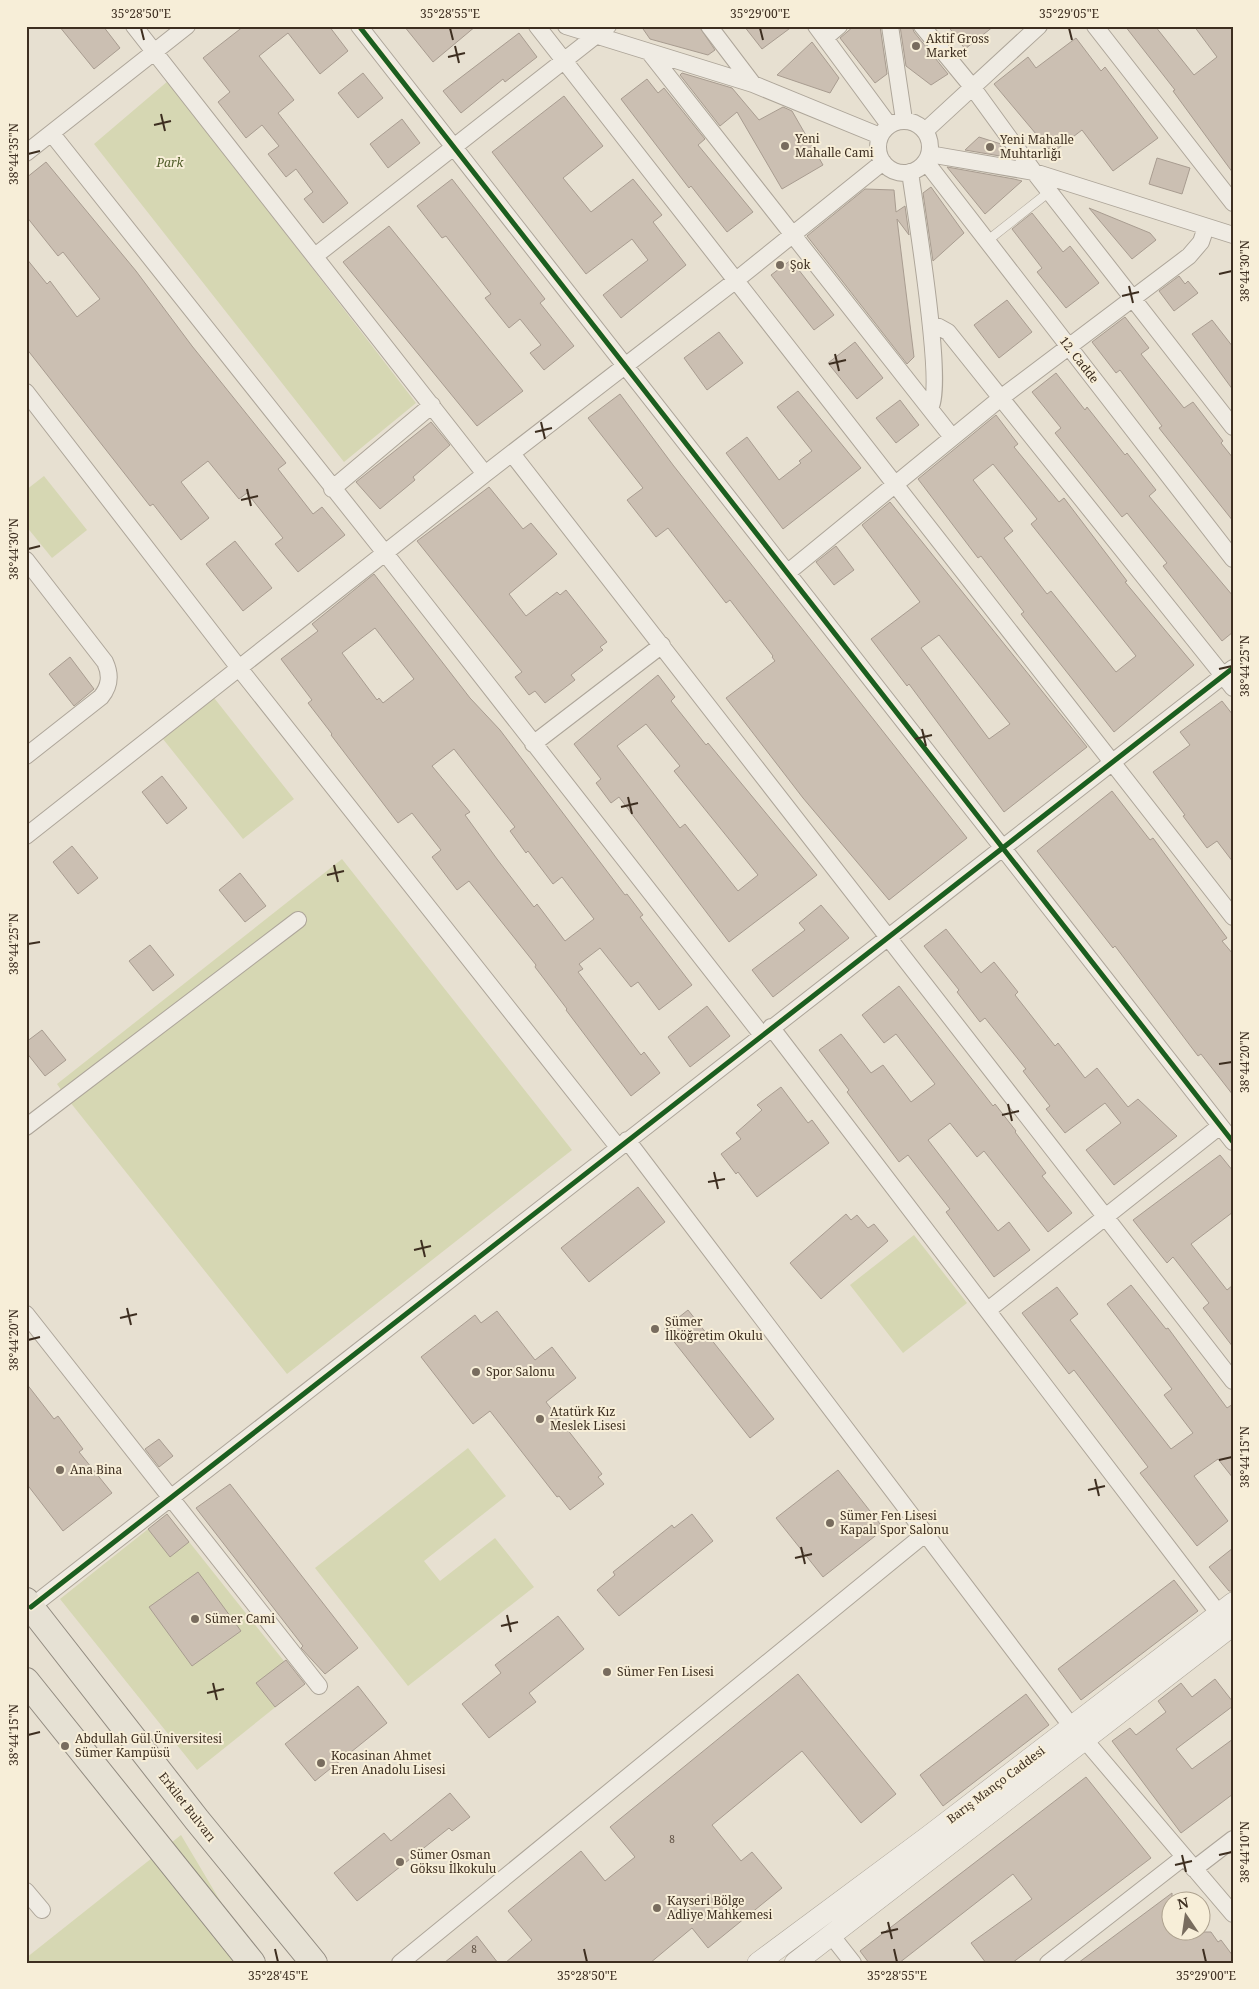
<svg xmlns="http://www.w3.org/2000/svg" width="1259" height="1989" font-family="'Noto Serif',serif">
  <rect width="100%" height="100%" fill="#e7e0d1"/>
  <!-- green -->
  <path fill="#d6d7b3" d="M168,81l248,322 -72,59 -250,-318z
    M44,476l43,54 -35,28 -26,-32v-36z
    M211,694l83,105 -51,40 -84,-105z
    M342,859l230,291 -285,224 -221,-277 -9,-13z
    M914,1235l53,68 -64,50 -53,-68z
    M468,1448l38,48 -82,65 16,20 55,-43 39,49 -126,99 -93,-118z
    M167,1514l136,171 -106,85 -137,-171z
    M181,1835l76,128h-231v-5z"/>
  <!-- building -->
  <path fill="#cbbfb2" stroke="#a89c90" fill-rule="evenodd" d="M59,26h44l17,22 -26,21z
    M244,26h85l19,25 -28,23 -32,-41 -29,23 35,44 -16,13 70,90 -25,20 -19,-24 9,-7 -17,-23 -10,8 -18,-23 11,-8 -17,-21 -16,13 -28,-36 12,-10 -27,-34z
    M404,26h72l-43,36z
    M641,26h58l16,24 -7,5 -58,-16z
    M744,26h49l-31,23z
    M854,26h26l7,48 -12,9 -35,-45z
    M900,26h12l2,6 34,42 -17,11 -25,-19z
    M948,26h46l-29,23z
    M1125,26h30l39,49 23,-18 -23,-31h39v147l-60,-82 2,-1z
    M519,33l18,24 -32,25 -2,-3 -42,34 -18,-22z
    M1076,38l25,33 4,-4 53,71 -45,33 -31,-41 -30,23 -58,-69 34,-27 8,11z
    M812,42l27,36 -9,15 -53,-18z
    M363,73l20,25 -25,20 -20,-25z
    M682,73l50,15 27,32 24,-13 9,4 31,54 -41,24 -45,-77 -17,14 -40,-51z
    M647,79l11,14 6,-5 41,51 -7,6 55,67 -26,20 -36,-46 -2,2 -68,-89z
    M564,96l39,50 -40,32 28,34 42,-33 29,36 -9,7 33,43 -65,53 -18,-23 45,-35 -16,-21 -46,35 -94,-122z
    M402,119l18,24 -32,25 -18,-24z
    M979,137l22,7 -1,12 -35,-6z
    M1157,158l33,10 -8,26 -33,-10z
    M46,162l90,109 56,75 94,117 -8,6 35,45 9,-7 23,28 -47,37 -23,-28 8,-6 -36,-45 -8,6 -31,-38 -27,21 28,36 -28,22 -28,-36 -3,2 -124,-158v-90l21,26 3,-3 27,36 23,-18 -37,-47 -5,4 -32,-40v-38z
    M947,167l67,12 8,2 -37,33z
    M452,179l93,120 -5,4 34,43 -30,24 -14,-17 11,-8 -21,-26 -11,9 -24,-30 6,-4 -45,-58 -4,2 -25,-32z
    M931,187l33,46 -31,28 -10,-68z
    M865,189l29,1 2,22 9,-6 4,29 -12,-16 17,138 -7,7 -100,-128z
    M1089,208l61,25 6,7 -24,19z
    M1032,213l31,39 7,-6 29,37 -33,25 -29,-36 5,-4 -30,-39z
    M389,226l134,165 -46,35 -134,-164z
    M791,260l43,55 -20,15 -43,-55z
    M1179,276l6,8 3,-3 10,12 -24,18 -15,-20z
    M1007,300l25,32 -33,26 -25,-33z
    M1125,317l24,31 -8,6 43,54 9,-6 30,39 -2,2 12,15v63l-74,-93 3,-2 -42,-56 -4,3 -24,-31z
    M1212,320l21,27v43l-41,-56z
    M719,332l24,31 -36,27 -23,-32z
    M855,342l28,36 -26,21 -29,-36z
    M1056,373l29,37 2,-3 38,48 2,-2 29,37 -7,6 84,100v36l-11,9 -59,-75 4,-3 -40,-50 -5,4 -67,-84 6,-5 -29,-36z
    M798,391l63,77 -78,61 -57,-76 21,-16 32,43 22,-17 -2,-2 13,-10 -35,-44z
    M620,394l53,71 294,373 -78,62 -86,-102 -77,-100 49,-37 -3,-4 1,-1 -43,-56 -4,3 -58,-75 -12,9 -29,-37 16,-12 -55,-70z
    M900,400l19,25 -23,18 -20,-25z
    M996,415l22,29 -4,3 45,55 5,-4 63,83 -2,1 69,83 -80,67 -93,-118 3,-2 -43,-56 -3,2 -60,-79zM993,464l44,55 -6,5 105,132 -20,16 -65,-81 -4,3 -43,-56 9,-7 -40,-51z
    M431,422l19,23 -37,32 2,3 -35,29 -24,-27z
    M489,487l34,42 8,-6 26,31 -48,40 17,22 31,-24 3,3 6,-5 41,52 -7,5 3,3 -32,25 4,5 -30,23 -10,-12 -6,4 -14,-18 7,-5 -105,-131z
    M890,502l197,245 -83,65 -95,-128 -2,2 -36,-47 49,-37 -58,-77zM939,635l71,89 -21,15 -68,-91z
    M235,541l37,47 -29,23 -37,-47z
    M836,546l18,24 -20,15 -18,-23z
    M374,574l96,124 30,32 125,165 2,-1 16,21 -3,2 52,68 -33,25 -21,-28 -7,5 -31,-39 -21,16 4,5 -5,3 63,83 3,-3 16,21 -29,23 -65,-86 1,-1 -32,-42 1,-2 -67,-84 -12,9 -25,-33 9,-7 -29,-37 -14,10 -67,-88 1,-1 -24,-31 4,-3 -31,-41 37,-28 -6,-7zM375,628l39,51 -31,24 -4,-5 -2,2 -35,-47zM454,749l61,78 -5,4 16,22 2,-2 25,33 9,-7 32,42 -29,22 -28,-37 -3,3 -37,-48 -32,-44 5,-3 -38,-46z
    M70,657l24,32 -20,17 -25,-32z
    M658,675l17,22 -4,4 35,44 2,-2 109,132 -88,67 -110,-145 -8,6 -15,-20 5,-4 -27,-35zM646,724l34,42 -6,5 84,104 -20,16 -53,-67 -5,4 -63,-82z
    M1222,701l11,14v147l-16,-21 -10,7 -24,-32 2,-1 -32,-43 37,-27 -10,-13z
    M162,776l25,32 -20,16 -25,-32z
    M1112,791l38,49 3,-2 74,100 -5,3 11,13v141l-32,-41 -3,2 -83,-110 -2,2 -76,-97z
    M72,846l26,32 -20,16 -25,-32z
    M240,873l26,33 -21,16 -26,-32z
    M821,905l28,33 -76,59 -21,-27 53,-40 -6,-7z
    M946,929l35,44 13,-11 24,30 -3,3 40,51 3,-3 27,35 12,-10 31,39 10,-8 39,37 -63,49 -28,-35 35,-27 -16,-20 -40,30 -19,-24 4,-3 -27,-35 3,-2 -41,-51 -5,4 -23,-30 2,-2 -35,-44z
    M150,945l24,30 -21,16 -24,-30z
    M899,986l94,120 2,-2 21,27 -1,1 31,41 -4,3 30,37 -24,19 -64,-81 -7,6 -27,-34 -22,17 70,91 11,-9 21,28 -36,27 -48,-65 4,-3 -42,-54 -9,7 -52,-70 2,-2 -30,-40 22,-16 30,39 12,-8 28,37 24,-18 -39,-50 -12,9 -22,-28z
    M707,1006l23,30 -40,31 -22,-30z
    M42,1030l24,30 -21,16 -19,-24v-10z
    M781,1087l27,36 4,-3 17,23 -72,54 -19,-25 -2,2 -15,-20 20,-15 -5,-6 26,-23 -5,-5z
    M1220,1155l13,16v41l-42,32 36,46 6,-5v62l-30,-39 6,-5 -36,-46 -6,6 -34,-43z
    M638,1187l27,35 -76,60 -28,-34z
    M846,1214l5,6 6,-5 11,13 6,-4 14,17 -67,58 -31,-36z
    M1131,1285l35,44 2,-1 59,80 6,-4v74l-15,-19 -24,17 34,45 -31,25 -57,-73 8,-6 -74,-97 -5,4 -47,-61 35,-26 21,27 -8,6 101,129 22,-16 -29,-38 8,-6 -65,-85z
    M688,1310l86,109 -24,19 -86,-109z
    M497,1311l38,49 17,-13 24,31 -30,24 56,72 -4,3 6,7 -34,26 -11,-14 -2,1 -67,-86 -17,13 -52,-67 54,-42 6,8z
    M26,1383l28,36 4,-3 25,33 -4,3 33,41 -49,38 -37,-48z
    M159,1439l14,17 -14,11 -14,-18z
    M838,1470l46,59 -61,48 -47,-59z
    M230,1484l128,164 -33,26 -24,-26 2,-2 -107,-138z
    M167,1514l22,28 -19,15 -22,-28z
    M692,1514l21,27 -94,75 -22,-26 18,-15 -2,-3 59,-47 2,3z
    M1233,1548v43h-4l-20,-24z
    M198,1572l43,59 -49,35 -43,-59z
    M1174,1580l24,31 -117,89 -23,-31z
    M558,1616l26,33 -55,44 7,9 -47,36 -27,-34 39,-31 -6,-8z
    M286,1660l19,24 -30,23 -19,-24z
    M798,1674l98,120 -35,29 -59,-72 -90,74 29,36 11,-9 30,36 -74,60 -16,-20 -42,35h-145l27,-23 -24,-29 73,-60 24,30 30,-24 -25,-30z
    M1215,1679l18,23v4l-57,43 16,20 41,-30v55l-52,39 -69,-92 18,-13 6,7 30,-23 -8,-11 23,-18 11,14z
    M358,1686l29,37 -72,58 -30,-37z
    M1026,1694l23,31 -106,81 -23,-31z
    M1086,1777l65,81 -139,105h-26l-15,-20 61,-44 -19,-25 -114,89h-30l-9,-12z
    M450,1793l20,24 -18,14 -3,-3 -92,73 -23,-28 50,-40 7,8z
    M1172,1893v39h39l7,10 3,-2 12,16v7h-155z
    M477,1936l21,27h-54z"/>
  <g fill="none" stroke-linecap="round" stroke-linejoin="round">
    <defs>
      <path id="service" d="M987,241l62,-49"/>
      <path id="minor" d="M134,26l351,448
        M359,26l874,1116
        M537,26l696,891
        M566,26l187,58 127,52
        M709,26l44,58
        M816,26l73,99
        M890,26l14,94
        M922,26l51,62 61,84 199,255
        M1095,26l138,177
        M825,38l14,-12
        M649,52l303,385
        M878 147a26 26 0 1 1 52 0a26 26 0 1 1-52 0Z
        M925,131l114,-105
        M52,134l333,419 377,482
        M26,153l161,-127
        M929,154l105,18 199,63
        M926,162l307,397
        M910,172c5,36 35,216 20,236
        M315,256l293,-230
        M931,326l8,1 9,5 285,356
        M26,392l213,276 379,479
        M513,455l720,926
        M332,489l100,-84
        M26,560l79,102c6,13 5,24 -4,35l-75,59
        M787,573l215,-176 187,-141 12,-14 5,-15
        M533,744l129,-99
        M26,836l459,-362 250,-193 148,-119
        M771,1027l448,587
        M26,1127l272,-207
        M627,1140l445,587
        M988,1310l232,-184
        M26,1314l293,372
        M31,1607l1202,-939
        M1084,1739l149,175
        M1194,1869l39,-30
        M26,1891l16,19
        M831,1935l22,28
        M400,1963l526,-430
        M1048,1963l136,-106"/>
      <path id="tertiary" d="M758,1963l171,-127 304,-233
        M795,1963l438,-338"/>
      <path id="primary" d="M26,1601l171,219 117,143
        M26,1681l226,282"/>
    </defs>
    <!-- service casing -->
    <use href="#service" stroke="#ada599" stroke-width="10"/>
    <!-- minor casing -->
    <use href="#minor" stroke="#ada599" stroke-width="18"/>
    <!-- tertiary casing -->
    <use href="#tertiary" stroke="#ada599" stroke-width="22"/>
    <!-- primary casing -->
    <use href="#primary" stroke="#928b80" stroke-width="28"/>
    <!-- service -->
    <use href="#service" stroke="#efebe3" stroke-width="9"/>
    <!-- minor -->
    <use href="#minor" stroke="#efebe3" stroke-width="16"/>
    <!-- tertiary -->
    <use href="#tertiary" stroke="#efebe3" stroke-width="21"/>
    <!-- primary -->
    <use href="#primary" stroke="#e6e1d4" stroke-width="26"/>
    <defs>
      <path id="cycleway" d="M359,26l874,1116
        M31,1607l1202,-939"/>
    </defs>
    <!-- cycleway casing -->
    <use href="#cycleway" stroke="#f7eed8" stroke-width="8"/>
    <!-- cycleway -->
    <use href="#cycleway" stroke="#1b5e20" stroke-width="5"/>
  </g>
  <!-- ticks -->
  <path fill="none" stroke="#3d2e20" stroke-width="2" d="M141,28l3,12M450,28l3,12M760,28l3,12M1069,28l3,12M455,46l4,17M448,57l17,-4M161,114l4,17M154,125l17,-4M28,154l12,-3M1219,274l13,-3M1129,286l4,17M1122,296l17,-4M835,354l4,17M829,364l17,-4M541,422l4,17M535,432l17,-4M247,489l4,17M241,500l17,-4M28,549l12,-3M1219,669l13,-3M922,729l4,17M915,739l17,-4M628,797l4,17M621,807l17,-4M334,865l4,17M327,875l17,-4M28,944l12,-2M1219,1064l13,-2M1008,1104l4,17M1002,1115l17,-4M714,1172l4,17M708,1182l17,-3M421,1240l4,17M414,1250l17,-4M127,1308l4,17M120,1318l17,-4M28,1340l12,-3M1219,1460l13,-3M1095,1479l4,17M1088,1490l17,-4M801,1547l4,17M795,1558l17,-4M507,1615l4,17M501,1626l17,-4M213,1683l4,17M207,1693l17,-4M28,1735l12,-3M1182,1855l4,17M1219,1855l13,-3M1175,1865l17,-4M888,1922l4,17M881,1933l17,-4M275,1949l3,13M584,1949l3,13M894,1949l3,13M1203,1949l3,13"/>
  <!-- markers -->
  <g fill="#786c5e" stroke="#f7eed8" stroke-width="2">
    <circle cx="916" cy="46" r="5"/>
    <circle cx="785" cy="146" r="5"/>
    <circle cx="990" cy="147" r="5"/>
    <circle cx="780" cy="265" r="5"/>
    <circle cx="655" cy="1329" r="5"/>
    <circle cx="476" cy="1372" r="5"/>
    <circle cx="540" cy="1419" r="5"/>
    <circle cx="60" cy="1470" r="5"/>
    <circle cx="830" cy="1523" r="5"/>
    <circle cx="195" cy="1619" r="5"/>
    <circle cx="607" cy="1672" r="5"/>
    <circle cx="65" cy="1746" r="5"/>
    <circle cx="321" cy="1763" r="5"/>
    <circle cx="400" cy="1862" r="5"/>
    <circle cx="657" cy="1908" r="5"/>
  </g>
  <g text-anchor="middle" stroke-width="4" stroke-linejoin="round" paint-order="stroke">
    <!-- number labels -->
    <g font-size="10" fill="#605244">
      <text x="672" y="1843">8</text>
      <text x="474" y="1953">8</text>
    </g>
    <!-- poi labels -->
    <g font-size="12" fill="#3d2e20" stroke="#f7eed8" text-anchor="start">
      <text x="926" y="43">Aktif Gross<tspan x="926" dy="14">Market</tspan></text>
      <text x="795" y="143">Yeni<tspan x="795" dy="14">Mahalle Cami</tspan></text>
      <text x="1000" y="144">Yeni Mahalle<tspan x="1000" dy="14">Muhtarlığı</tspan></text>
      <text x="790" y="269">Şok</text>
      <text x="665" y="1326">Sümer<tspan x="665" dy="14">İlköğretim Okulu</tspan></text>
      <text x="486" y="1376">Spor Salonu</text>
      <text x="550" y="1416">Atatürk Kız<tspan x="550" dy="14">Meslek Lisesi</tspan></text>
      <text x="70" y="1474">Ana Bina</text>
      <text x="840" y="1520">Sümer Fen Lisesi<tspan x="840" dy="14">Kapalı Spor Salonu</tspan></text>
      <text x="205" y="1623">Sümer Cami</text>
      <text x="617" y="1676">Sümer Fen Lisesi</text>
      <text x="75" y="1743">Abdullah Gül Üniversitesi<tspan x="75" dy="14">Sümer Kampüsü</tspan></text>
      <text x="331" y="1760">Kocasinan Ahmet<tspan x="331" dy="14">Eren Anadolu Lisesi</tspan></text>
      <text x="410" y="1859">Sümer Osman<tspan x="410" dy="14">Göksu İlkokulu</tspan></text>
      <text x="667" y="1905">Kayseri Bölge<tspan x="667" dy="14">Adliye Mahkemesi</tspan></text>
    </g>
    <!-- park labels -->
    <g font-size="12" font-style="italic" fill="#4d5a26" stroke="#f7eed8">
      <text x="170" y="167">Park</text>
    </g>
    <!-- street labels -->
    <g font-size="12" fill="#3d2e20" stroke="#f7eed8">
      <text transform="translate(1079 360) rotate(52)" y="4">12. Cadde</text>
      <text transform="translate(996 1785) rotate(-37)" y="4">Barış Manço Caddesi</text>
      <text transform="translate(187 1807) rotate(52)" y="4">Erkilet Bulvarı</text>
    </g>
  </g>
  <!-- border -->
  <rect width="1259" height="1989" fill="none" stroke="#f7eed8" stroke-width="55"/>
  <!-- north arrow -->
  <g transform="translate(1186 1916) rotate(347)"><circle r="24" fill="#f7eed8" stroke="#ada18e"/>
  <path d="M0-4L9 19L0 12L-9 19Z" fill="#786c5e"/>
  <text y="-8" font-size="14" font-weight="bold" text-anchor="middle" fill="#3d2e20">N</text>
  </g>
  <rect x="28" y="28" width="1204" height="1934" fill="none" stroke="#3d2e20" stroke-width="2"/>
  <g font-size="12" text-anchor="middle" fill="#3d2e20">
    <text x="141" y="18">35°28'50"E</text>
    <text x="450" y="18">35°28'55"E</text>
    <text x="760" y="18">35°29'00"E</text>
    <text x="1069" y="18">35°29'05"E</text>
    <text transform="translate(14 154) rotate(-90)" y="4">38°44'35"N</text>
    <text transform="translate(1245 271) rotate(-90)" y="4">38°44'30"N</text>
    <text transform="translate(14 549) rotate(-90)" y="4">38°44'30"N</text>
    <text transform="translate(1245 666) rotate(-90)" y="4">38°44'25"N</text>
    <text transform="translate(14 944) rotate(-90)" y="4">38°44'25"N</text>
    <text transform="translate(1245 1062) rotate(-90)" y="4">38°44'20"N</text>
    <text transform="translate(14 1340) rotate(-90)" y="4">38°44'20"N</text>
    <text transform="translate(1245 1457) rotate(-90)" y="4">38°44'15"N</text>
    <text transform="translate(14 1735) rotate(-90)" y="4">38°44'15"N</text>
    <text transform="translate(1245 1852) rotate(-90)" y="4">38°44'10"N</text>
    <text x="278" y="1980">35°28'45"E</text>
    <text x="587" y="1980">35°28'50"E</text>
    <text x="897" y="1980">35°28'55"E</text>
    <text x="1206" y="1980">35°29'00"E</text>
  </g>
</svg>
